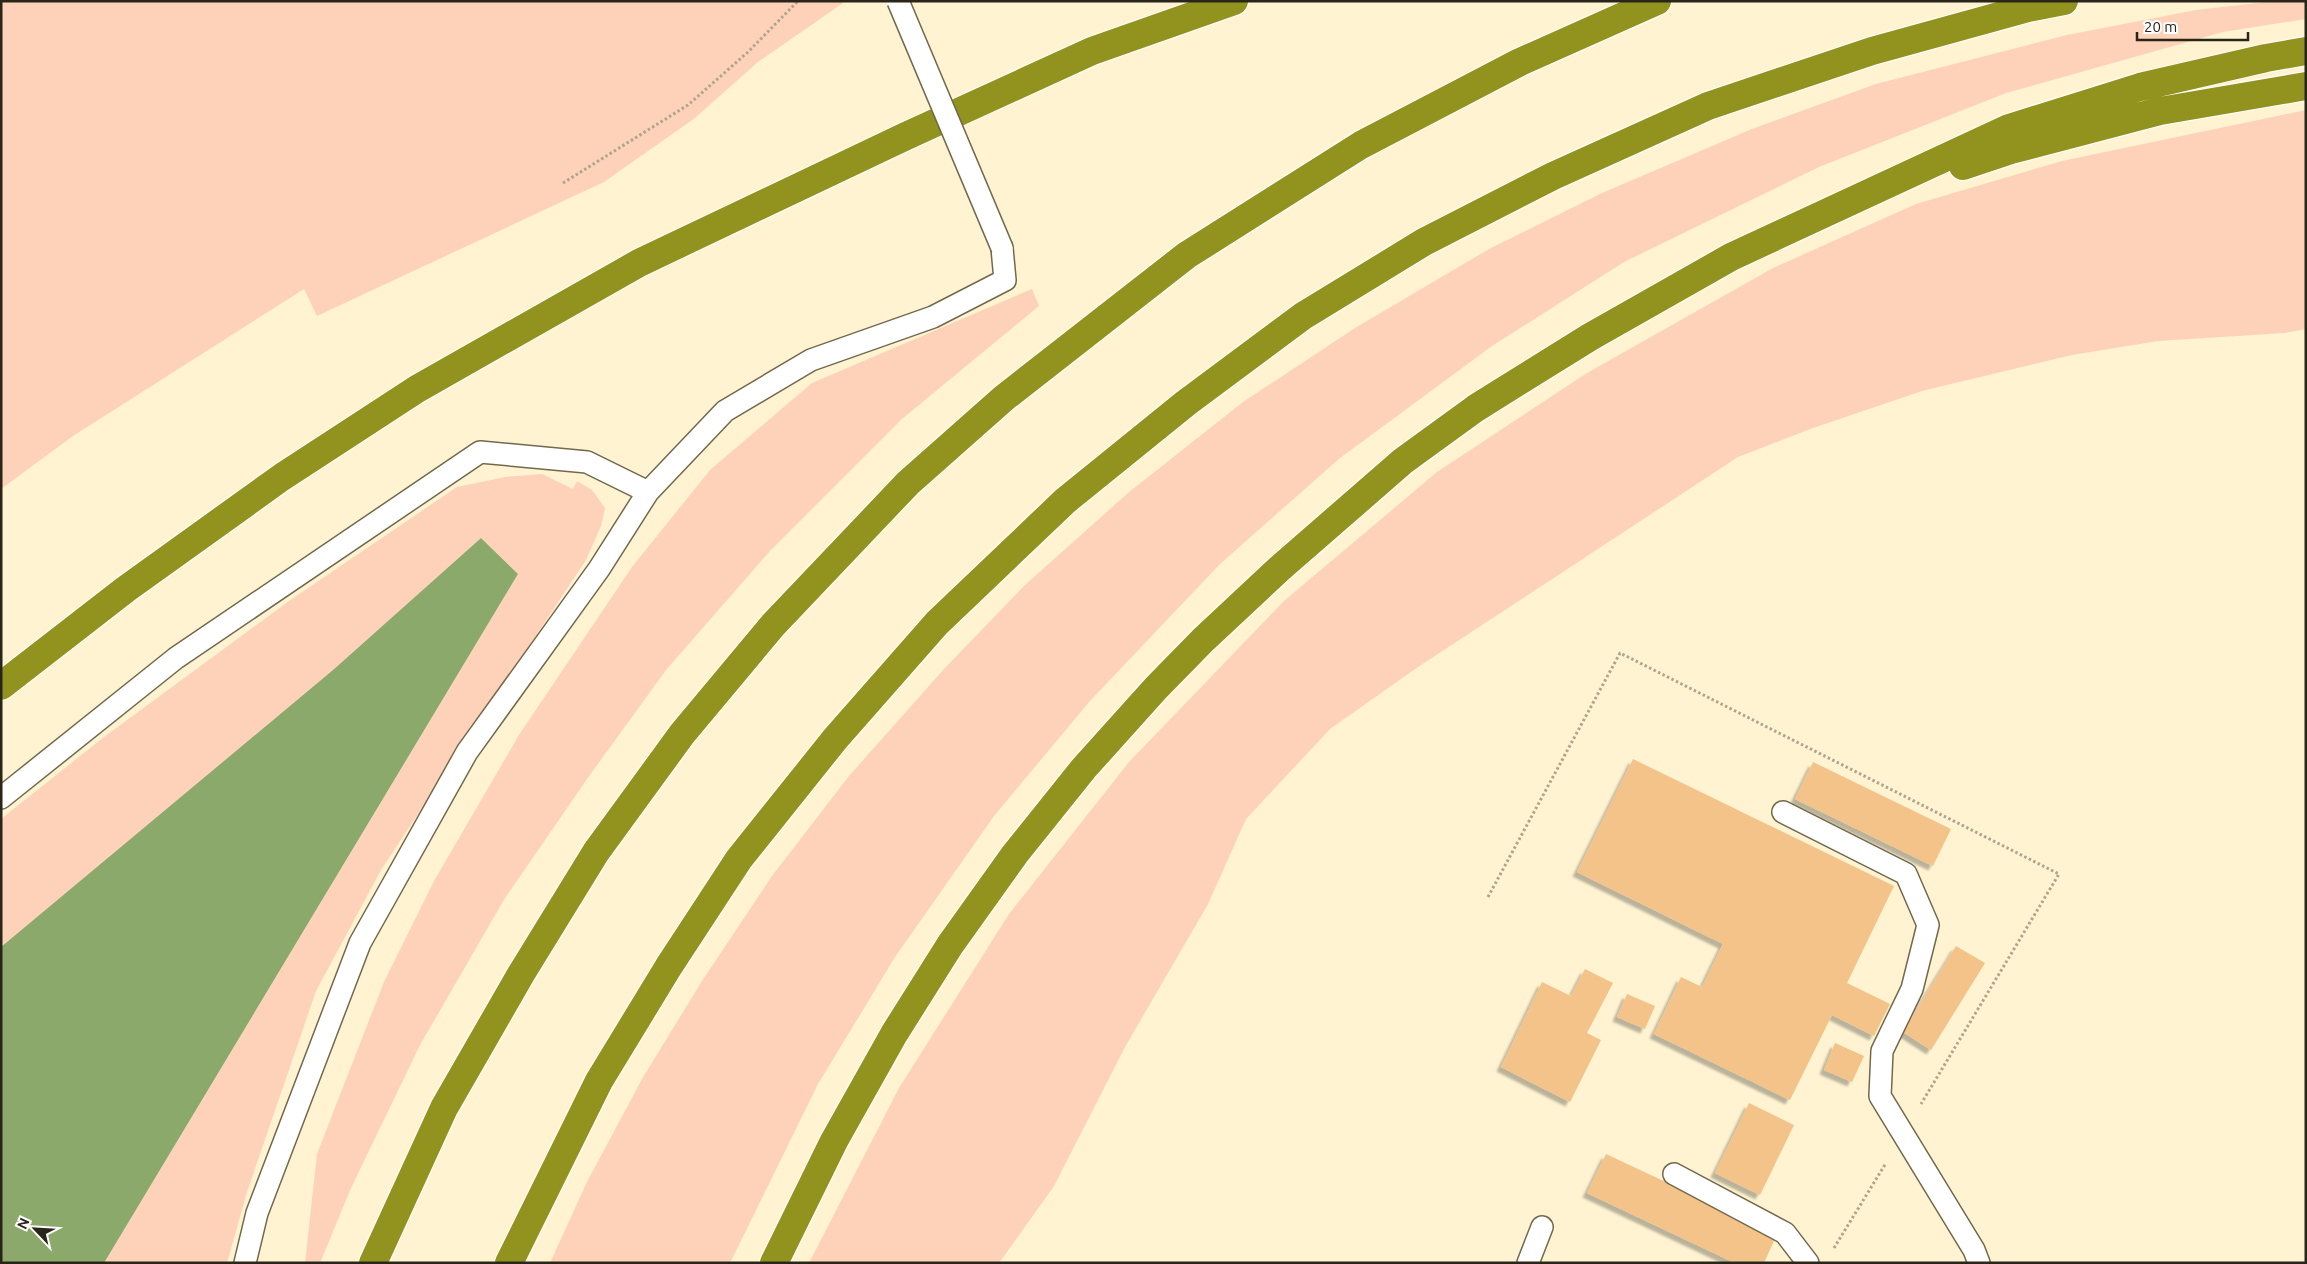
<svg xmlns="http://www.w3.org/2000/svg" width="2307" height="1264" font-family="Ubuntu,sans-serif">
  <defs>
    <filter id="shadow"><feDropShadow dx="-4.5" dy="4.5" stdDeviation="1" flood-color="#0004"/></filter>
  </defs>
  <rect width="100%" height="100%" fill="#fff3d2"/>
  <!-- green -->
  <path fill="#fed2b8" d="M1,1h840l2,2 -85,59 -63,56 -91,64 -287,134 -13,-27 -231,147 -72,53z
    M2275,1h31v18l-83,13 -217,61 -187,74 -195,95 -132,84 -152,112 -120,106 -131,138 -95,114 -99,141 -77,127 -88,179h-180l37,-81 55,-103 60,-98 70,-105 77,-100 95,-107 81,-84 103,-92 115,-91 112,-74 134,-79 113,-56 150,-64 124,-45 191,-49 129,-25z
    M2306,110v219l-21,4 -127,8 -86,14 -150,36 -109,37 -75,29 -320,210 -88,62 -84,90 -38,85 -83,143 -71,139 -55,77h-190l90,-175 110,-174 120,-152 155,-161 153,-129 150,-99 186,-105 143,-64 146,-43z
    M1032,289l7,17 -137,113 -132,132 -104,119 -79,109 -82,119 -85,147 -69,143 -31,75h-15l12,-109 67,-172 50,-101 85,-146 113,-168 78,-97 102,-87z
    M542,474l31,15 4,-8 15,9 13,18 -4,18 -15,34 -205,310 -65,121 -69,201 -20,71h-123l414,-689 -37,-36 -148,132 -332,277v-128l103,-82 185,-136 168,-114 48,-10z"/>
  <!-- water -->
  <path fill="#8ba96b" d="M481,538l37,36 -414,689h-103v-316l332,-277z"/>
  <!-- building -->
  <path fill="#f3c389" filter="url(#shadow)" d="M1633,759l261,127 -47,97 43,21 -16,32 -42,-21 -42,85 -136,-66 27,-57 21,10 21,-43 -146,-72z
    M1813,762l138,67 -18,37 -138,-67z
    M1956,946l29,17 -54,87 -28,-18z
    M1585,969l28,14 -26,50 14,7 -31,62 -69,-35 41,-85 29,14z
    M1627,994l28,12 -10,23 -28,-12z
    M1835,1043l29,13 -12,26 -28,-12z
    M1749,1103l45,22 -34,70 -45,-22z
    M1606,1154l171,80 -13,29h-29l-148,-70z"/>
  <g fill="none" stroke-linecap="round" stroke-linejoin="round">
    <defs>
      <path id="service" d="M1,798l175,-140 304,-206 107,10 61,30 77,-81 86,-51 122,-43 72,-37 -3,-32
        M1783,812l123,62 22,51 -16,64 -30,62 -2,45 94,154 5,13
        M1674,1174l111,59 23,30
        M245,1263l12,-50 103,-270 107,-191 132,-183 49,-77
        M1528,1263l14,-36"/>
      <path id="motorway" d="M1963,166l48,-16 149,-39 146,-25
        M1,686l125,-97 156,-112 135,-88 222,-126 265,-126 188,-86 142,-50
        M373,1263l71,-155 77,-134 75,-122 86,-118 91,-109 135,-142 96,-85 183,-143 174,-110 159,-83 137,-61
        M509,1263l90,-182 70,-115 70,-107 96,-120 102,-116 128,-122 121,-98 117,-87 121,-74 129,-66 155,-70 164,-55 156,-43 36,-7
        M774,1263l60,-122 60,-107 56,-89 65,-91 69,-86 72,-80 47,-48 76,-71 124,-108 73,-53 114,-71 141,-80 278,-129 131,-41 126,-29 40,-7"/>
    </defs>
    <!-- service casing -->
    <use href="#service" stroke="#72684b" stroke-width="24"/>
    <!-- motorway casing -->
    <use href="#motorway" stroke="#fff" stroke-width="30"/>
    <!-- path -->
    <path stroke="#aea58c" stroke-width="3" stroke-dasharray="2.5 2.5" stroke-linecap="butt" d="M563,183l125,-78 60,-53 50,-51
      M1488,897l132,-244 439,221 -138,230
      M1834,1248l52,-85"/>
    <!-- service -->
    <use href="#service" stroke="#fff" stroke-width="21"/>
    <!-- motorway -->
    <use href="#motorway" stroke="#92931f" stroke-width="28"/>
    <defs>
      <path id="service-bridge" d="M898,1l104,247"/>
    </defs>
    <!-- service-bridge casing -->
    <use href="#service-bridge" stroke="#72684b" stroke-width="24" stroke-linecap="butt"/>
    <!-- service-bridge -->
    <use href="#service-bridge" stroke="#fff" stroke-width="21"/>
  </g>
  <!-- border -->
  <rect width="2307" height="1264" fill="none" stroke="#2a2519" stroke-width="5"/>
  <!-- north arrow -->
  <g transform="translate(35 1229) rotate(295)" stroke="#ffffff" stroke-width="4" paint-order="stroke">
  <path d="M0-4L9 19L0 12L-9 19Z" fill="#2a2519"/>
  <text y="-8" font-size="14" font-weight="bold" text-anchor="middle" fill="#2a2519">N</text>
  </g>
  <!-- scale -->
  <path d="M2137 32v8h111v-8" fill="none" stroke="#2a2519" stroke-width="2.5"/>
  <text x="2144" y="32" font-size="15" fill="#2a2519" stroke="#ffffff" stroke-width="4" paint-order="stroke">20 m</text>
</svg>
